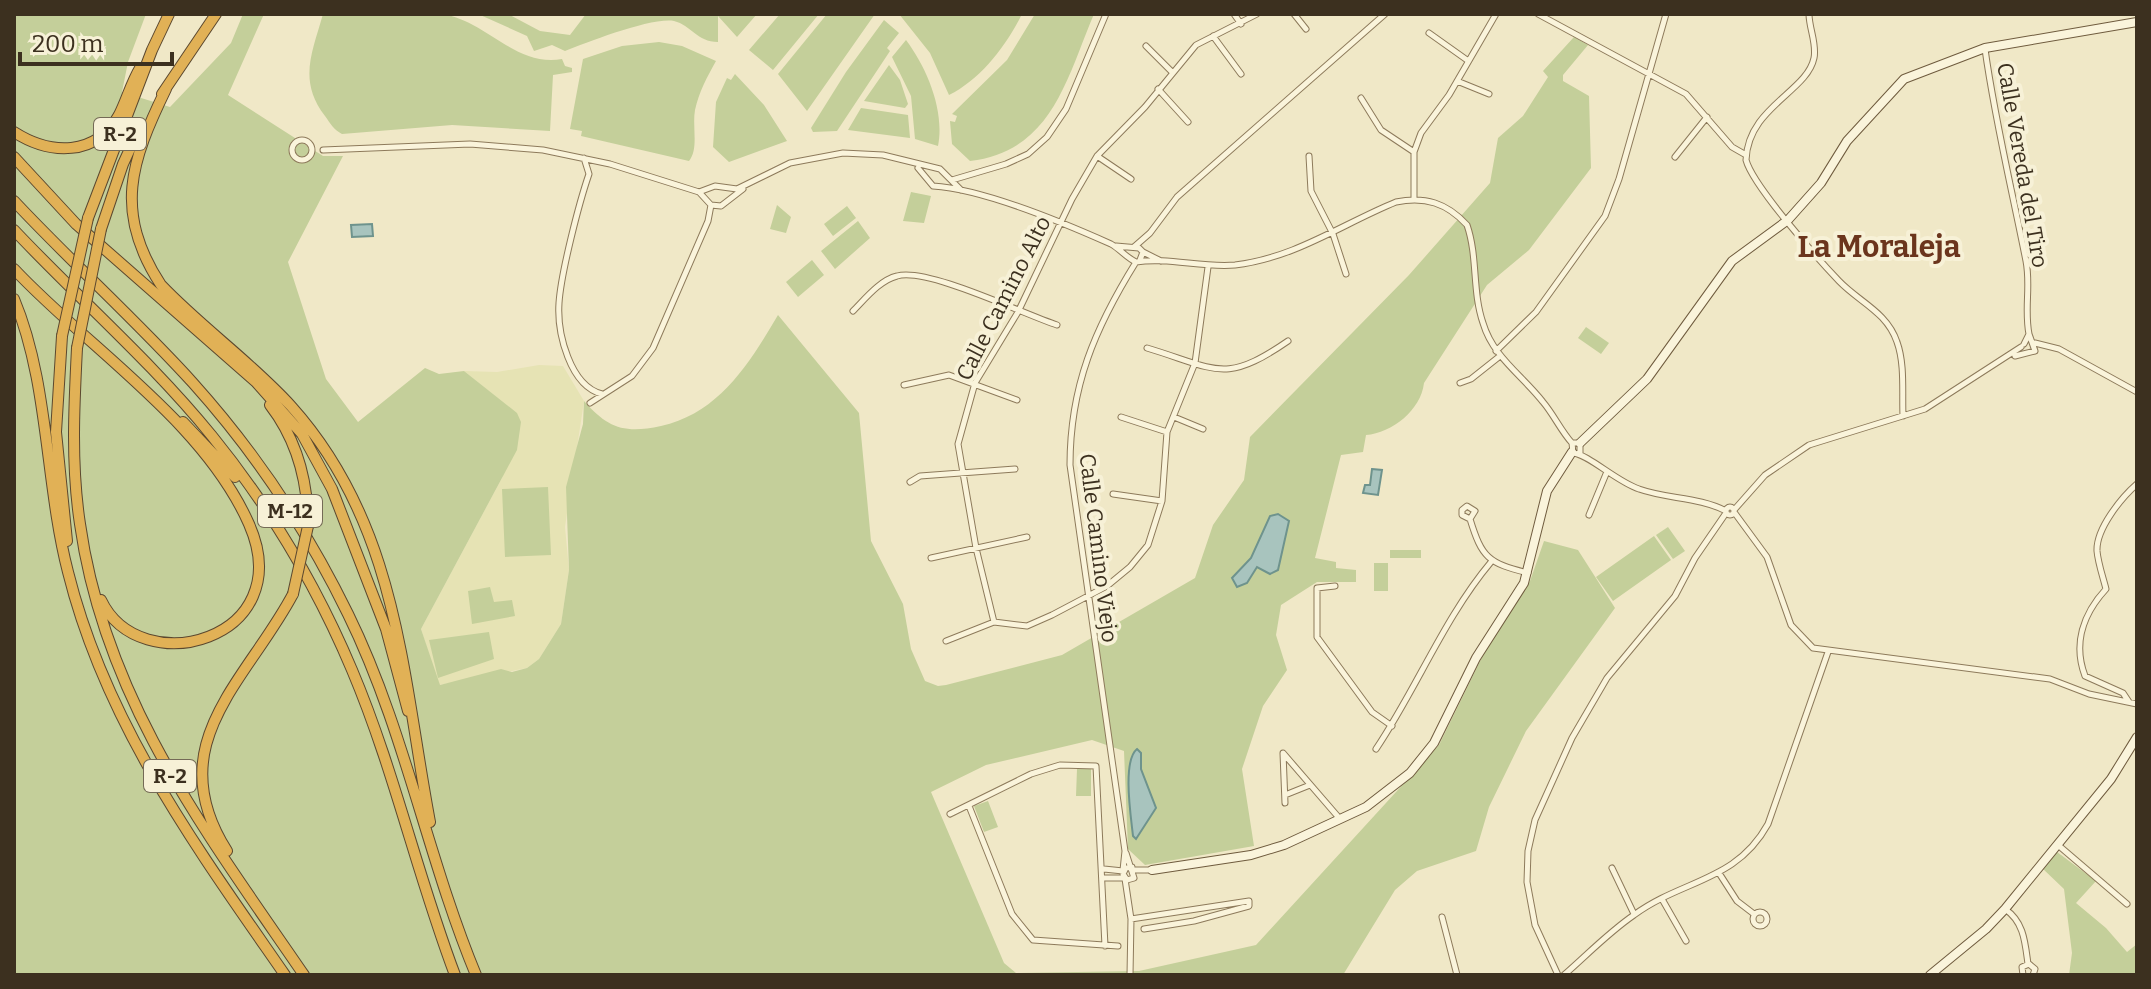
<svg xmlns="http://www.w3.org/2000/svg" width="2151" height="989" font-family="Bitter,serif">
  <rect width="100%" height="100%" fill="#f0e8c7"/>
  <!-- farmland -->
  <path fill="#e6e3b4" d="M539,365l24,1 21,35 -19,126 4,43 -8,54 -22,35 -12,9 -88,17 -18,-56 81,-151 14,-65 -52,-42 33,1z"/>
  <!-- green -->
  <path fill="#c4cf9a" d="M14,14h132l-18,48 -6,30 48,15 61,-64 12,-29h21l-36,81 95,61h20l-55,106 38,117 32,43 67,-54 14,6 25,-3 53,42 4,9 -4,28 -96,179 19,56 61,-16 11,3 15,-4 12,-9 22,-35 8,-54 -3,-83 17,-63 1,-23c24,27 40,33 77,25 58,-13 88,-62 117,-111l81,98 12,128 32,63 8,45 14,32 13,5 8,-1 116,-30 133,-77 18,-53 31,-45 6,-43 159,-162 81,-92 8,-45 25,-22 25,-39 -5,-6 31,-34 14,8 -25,30v6l26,15 2,72 -62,82 -42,35 -63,98c-3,27 -32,50 -58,52l-3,17 -22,3 -26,103 21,4v6l20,2v12h-39l-36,23 -5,30 11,35 -24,36 -21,63 12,77 -109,19 -17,-16 -4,-98 -32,-11 -106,25 -55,27 73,171 12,10 123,-2 117,-26 183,-200 46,-94 45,-70 14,-40 34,9 37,58 -89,123 -37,76 -13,44 -59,20 -22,19 -52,85h-1329z
    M323,14c38,0 82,-6 119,0 45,7 73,53 120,45l3,7 7,2v4l-19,3 -3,56 -98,-6 -110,9c-8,-4 -12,-11 -17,-18 -27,-35 -13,-63 -2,-102z
    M478,14h30l32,17 30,4 16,-21h171l-20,23 -19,-21v26c-21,0 -27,-17 -44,-21 -22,-4 -86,21 -109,30l-13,-6 -18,6 -7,-15z
    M780,14h39l-46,56 -24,-20z
    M827,14h48l-68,97 -29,-37z
    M899,14h123c-16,32 -41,65 -73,81l-19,-42z
    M1035,14h59c-28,66 -42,137 -124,147l-18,-17 -2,-23 5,1 2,-6 -5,-2 55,-54z
    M884,20l15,13 -12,15 3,3 -53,80 -24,1 -2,-4 35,-56z
    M906,40c21,28 39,71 32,106l-23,-7 -4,-43 -19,-39z
    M659,42l23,4 34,15c-9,16 -17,31 -21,49 -3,17 4,39 -6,51l-108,-25 1,-5 -12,-2 13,-70 39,-13z
    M889,65l11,15 8,24 -3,4 -41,-7z
    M735,74l29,31 23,36 -58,21 -16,-15 3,-45 11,-24 4,2z
    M861,108l47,7 2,23 -62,-8z
    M911,192l20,4 -7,27 -21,-2z
    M777,205l14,12 -5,16 -16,-4z
    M847,206l9,12 -23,18 -9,-12z
    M858,221l12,17 -35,31 -14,-18z
    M812,260l12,15 -26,22 -12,-15z
    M1586,327l23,16 -8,11 -23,-16z
    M548,487l3,68 -46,2 -3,-68z
    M1668,527l17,24 -12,8 -17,-24z
    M1654,536l17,24 -58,41 -17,-24z
    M1390,550h31v8h-31z
    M1374,563h14v28h-14z
    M490,587l4,15 18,-2 3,16 -43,8 -4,-33z
    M489,632l5,27 -56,19 -9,-38z
    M1077,769h14v27h-15z
    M988,801l10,26 -14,5 -10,-26z
    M2057,852l39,29 -20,22 30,25 21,24 10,-8v31h-68l3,-22 -8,-64 -22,-21z"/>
  <!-- water -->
  <path fill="#a8c4be" stroke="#6e938d" stroke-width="2" d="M372,224l1,12 -21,1 -1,-12z
    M1372,469l10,1 -4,25 -15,-2 2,-8h5z
    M1278,514l11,7 -11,49 -8,4 -13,-7 -10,16 -10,4 -5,-9 19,-20 19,-42z
    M1137,749l4,4v16l15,39 -20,31 -3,-3c-2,-19 -11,-75 4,-87z"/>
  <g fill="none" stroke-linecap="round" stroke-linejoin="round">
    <defs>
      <path id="street" d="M1234,14l7,10
        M1294,14l12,15
        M1538,14l148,80 46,53 14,8
        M1809,14c0,14 8,30 5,44 -7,34 -66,49 -68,102 7,26 72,99 93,121 20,21 48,31 58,61 8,22 5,50 6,74
        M1429,33l38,27
        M1213,36l28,38
        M1146,46l26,26
        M1985,49c10,72 27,141 41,212 5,25 -2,48 3,73
        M1457,81l32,13
        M1158,89l30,33
        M1361,98l20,32 33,22
        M292 150a10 10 0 1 1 20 0a10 10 0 1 1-20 0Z
        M323,150l147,-6 73,6 67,14 89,28 12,13
        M1097,156l34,23
        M1309,156l2,35 22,43 13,40
        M1675,157l32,-40
        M584,158l5,16c-10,29 -28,99 -30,129 -2,30 11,83 43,91
        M918,168l15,18c50,3 131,37 178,58 9,5 16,14 25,18
        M952,180l54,-16 22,-10 19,-17 19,-28 40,-95
        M699,192l16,-6 22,3 53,-26 53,-10 40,2 57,14 21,21
        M1414,198v-46l7,-19 28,-38 47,-81
        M711,205l10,1 22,-17
        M1116,246l23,2 4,4 -3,8
        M1134,247l16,-14 27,-36 208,-183
        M1143,252l18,9
        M1136,262c32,-5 66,6 99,3 60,-7 107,-41 161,-63 29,-6 51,1 71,23 11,32 5,66 16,98 10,34 39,52 60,79 11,13 18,29 29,41
        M1208,267l-13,96 -28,69 -5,69 -14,44 -18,22 -23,19 -55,29 -25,11 -33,-4 -18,-74 -18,-104 17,-61 43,-71 54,-113 25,-43 48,-49 51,-62 61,-31
        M853,311c12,-12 27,-31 44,-35 30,-9 126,38 160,49
        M2035,343l24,6 78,43
        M1147,348c70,21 77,37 141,-7
        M1496,351l40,-39 69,-96 14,-37 47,-165
        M2015,356l20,-5 -6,-17 -5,10
        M1460,383l11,-4 29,-23
        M904,385l45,-10 68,25
        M590,403l42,-27 21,-28 55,-127 3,-16
        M1121,417l46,15
        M1174,417l29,12
        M1580,453v-10h-8l1,10c15,1 44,29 66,36 28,10 60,8 87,22
        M910,482l10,-6 95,-7
        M1113,494l49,7
        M1726 511a4 4 0 1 1 8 0a4 4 0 1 1-8 0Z
        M1734,510l31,-35 44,-30 116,-36 96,-62
        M1734,512l33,45 24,68 22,23 237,31 39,15 48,10
        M1589,515l17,-41
        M1470,519l5,-8 -8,-5 -5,4v5l8,4c12,39 18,44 58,54
        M931,558l96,-21
        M1335,586l-18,2v49l55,75 20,14
        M946,641l48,-19
        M2129,702l-6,-9 -38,-17c-12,-32 -2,-62 21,-87 -3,-12 -8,-26 -9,-38 -1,-22 24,-53 40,-67
        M1376,749c41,-61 68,-131 115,-187
        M1285,795l25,-10
        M1285,803l-2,-50 57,66
        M969,806l43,108 21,26 85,6
        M950,814l81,-40 29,-9 36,1 9,180
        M2058,845l69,59
        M1126,853l8,25
        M1132,867l-6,1 -3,6 4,6 7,-2
        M1612,868l22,46
        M1104,869l19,2
        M1123,870l2,-19 -55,-386c0,-79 25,-137 66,-203
        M1134,870h18
        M1719,873l18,28 17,13
        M1104,878h20
        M1125,879l6,40 -1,56
        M1662,899l24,42
        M2005,909c19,13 20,33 23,55
        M1753 919a7 7 0 1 1 14 0a7 7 0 1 1-14 0Z
        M1442,917l15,58
        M1131,919l118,-18v5l-55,15 -50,8
        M1558,975l-23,-50 -8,-43 1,-31 7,-31 37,-82 35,-60 68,-82 20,-38 31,-45
        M1564,975c23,-20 45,-43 70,-60 49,-36 102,-33 134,-91l60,-172
        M2023,975l-1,-8 7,-3 6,5 -2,6"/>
      <path id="secondary" d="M1580,443l67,-64 85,-118 56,-41 33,-37 26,-42 57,-62 81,-31 152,-26
        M1152,870l99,-15 33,-10 82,-38 44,-34 24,-30 42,-85 48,-75 23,-92 25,-39
        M1930,975l56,-46 19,-20 106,-130 26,-42"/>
      <path id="highway" d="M166,89c-35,72 -53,123 -5,196 41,43 90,77 130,121 107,119 111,268 139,416
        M162,94l54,-80
        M14,132c36,23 82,25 105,-17 8,-16 12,-32 21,-47
        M14,157l62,67 180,158 46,52 30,55 54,140 22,82
        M14,201c58,62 122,119 179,182 62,69 115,149 155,231 57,116 79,243 128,361
        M88,218l64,-168 17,-36
        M101,229l22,-65 17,-37
        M14,230c65,69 138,132 198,206 56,69 105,151 140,234 42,99 65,205 103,305
        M14,269c75,80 190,153 235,255 51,116 -109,159 -148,76
        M14,299c35,83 31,184 54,273 38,153 129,276 217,403
        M62,336l-6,96 11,109
        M77,348c-3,59 -6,117 3,176 25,177 126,308 224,451
        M270,405c27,35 38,78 38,121
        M183,422l52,55
        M227,851c-68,-107 20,-170 66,-257"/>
    </defs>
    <!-- street casing -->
    <use href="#street" stroke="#8d7a5b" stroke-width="7"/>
    <!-- secondary casing -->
    <use href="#secondary" stroke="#6f5b3e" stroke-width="10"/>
    <!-- highway casing -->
    <use href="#highway" stroke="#5b482f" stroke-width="12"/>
    <!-- street -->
    <use href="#street" stroke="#faf4db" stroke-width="5"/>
    <!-- secondary -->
    <use href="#secondary" stroke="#faf4db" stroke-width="8"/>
    <!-- highway -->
    <use href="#highway" stroke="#e1b156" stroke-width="10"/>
    <defs>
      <path id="highway-bridge" d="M62,336l26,-118
        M77,348l24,-119
        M293,594l15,-68"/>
    </defs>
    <!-- highway-bridge casing -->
    <use href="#highway-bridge" stroke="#5b482f" stroke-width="12" stroke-linecap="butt"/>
    <!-- highway-bridge -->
    <use href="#highway-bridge" stroke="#e1b156" stroke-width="10"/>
  </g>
  <g text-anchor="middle" stroke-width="8" stroke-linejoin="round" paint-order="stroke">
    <!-- shield labels -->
    <g fill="#f7f1d7" stroke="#746a56" stroke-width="2">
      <rect x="94" y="118" width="52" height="32" rx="6"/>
      <rect x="258" y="495" width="64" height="32" rx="6"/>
      <rect x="144" y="760" width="52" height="32" rx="6"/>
    </g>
    <g font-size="20" font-weight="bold" fill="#3c301f">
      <text x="120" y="141">R-2</text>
      <text x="290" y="518">M-12</text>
      <text x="170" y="783">R-2</text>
    </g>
    <!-- street labels -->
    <g font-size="22" fill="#3c301f" stroke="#f7f1d7">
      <text transform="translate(2023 165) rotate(80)" y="8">Calle Vereda del Tiro</text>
      <text transform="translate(1003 298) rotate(-63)" y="8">Calle Camino Alto</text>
      <text transform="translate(1099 548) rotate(83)" y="8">Calle Camino Viejo</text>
    </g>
    <!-- district labels -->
    <g font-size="30" font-weight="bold" fill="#6b351d" stroke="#f7f1d7">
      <text x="1879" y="257">La Moraleja</text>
    </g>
  </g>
  <!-- border -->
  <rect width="2151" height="989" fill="none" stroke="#3c301f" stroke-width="32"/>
  <!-- scale -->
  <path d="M20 52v12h152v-12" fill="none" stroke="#3c301f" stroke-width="4"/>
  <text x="32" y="52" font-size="24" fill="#3c301f" stroke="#f7f1d7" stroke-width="6" paint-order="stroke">200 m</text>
</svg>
